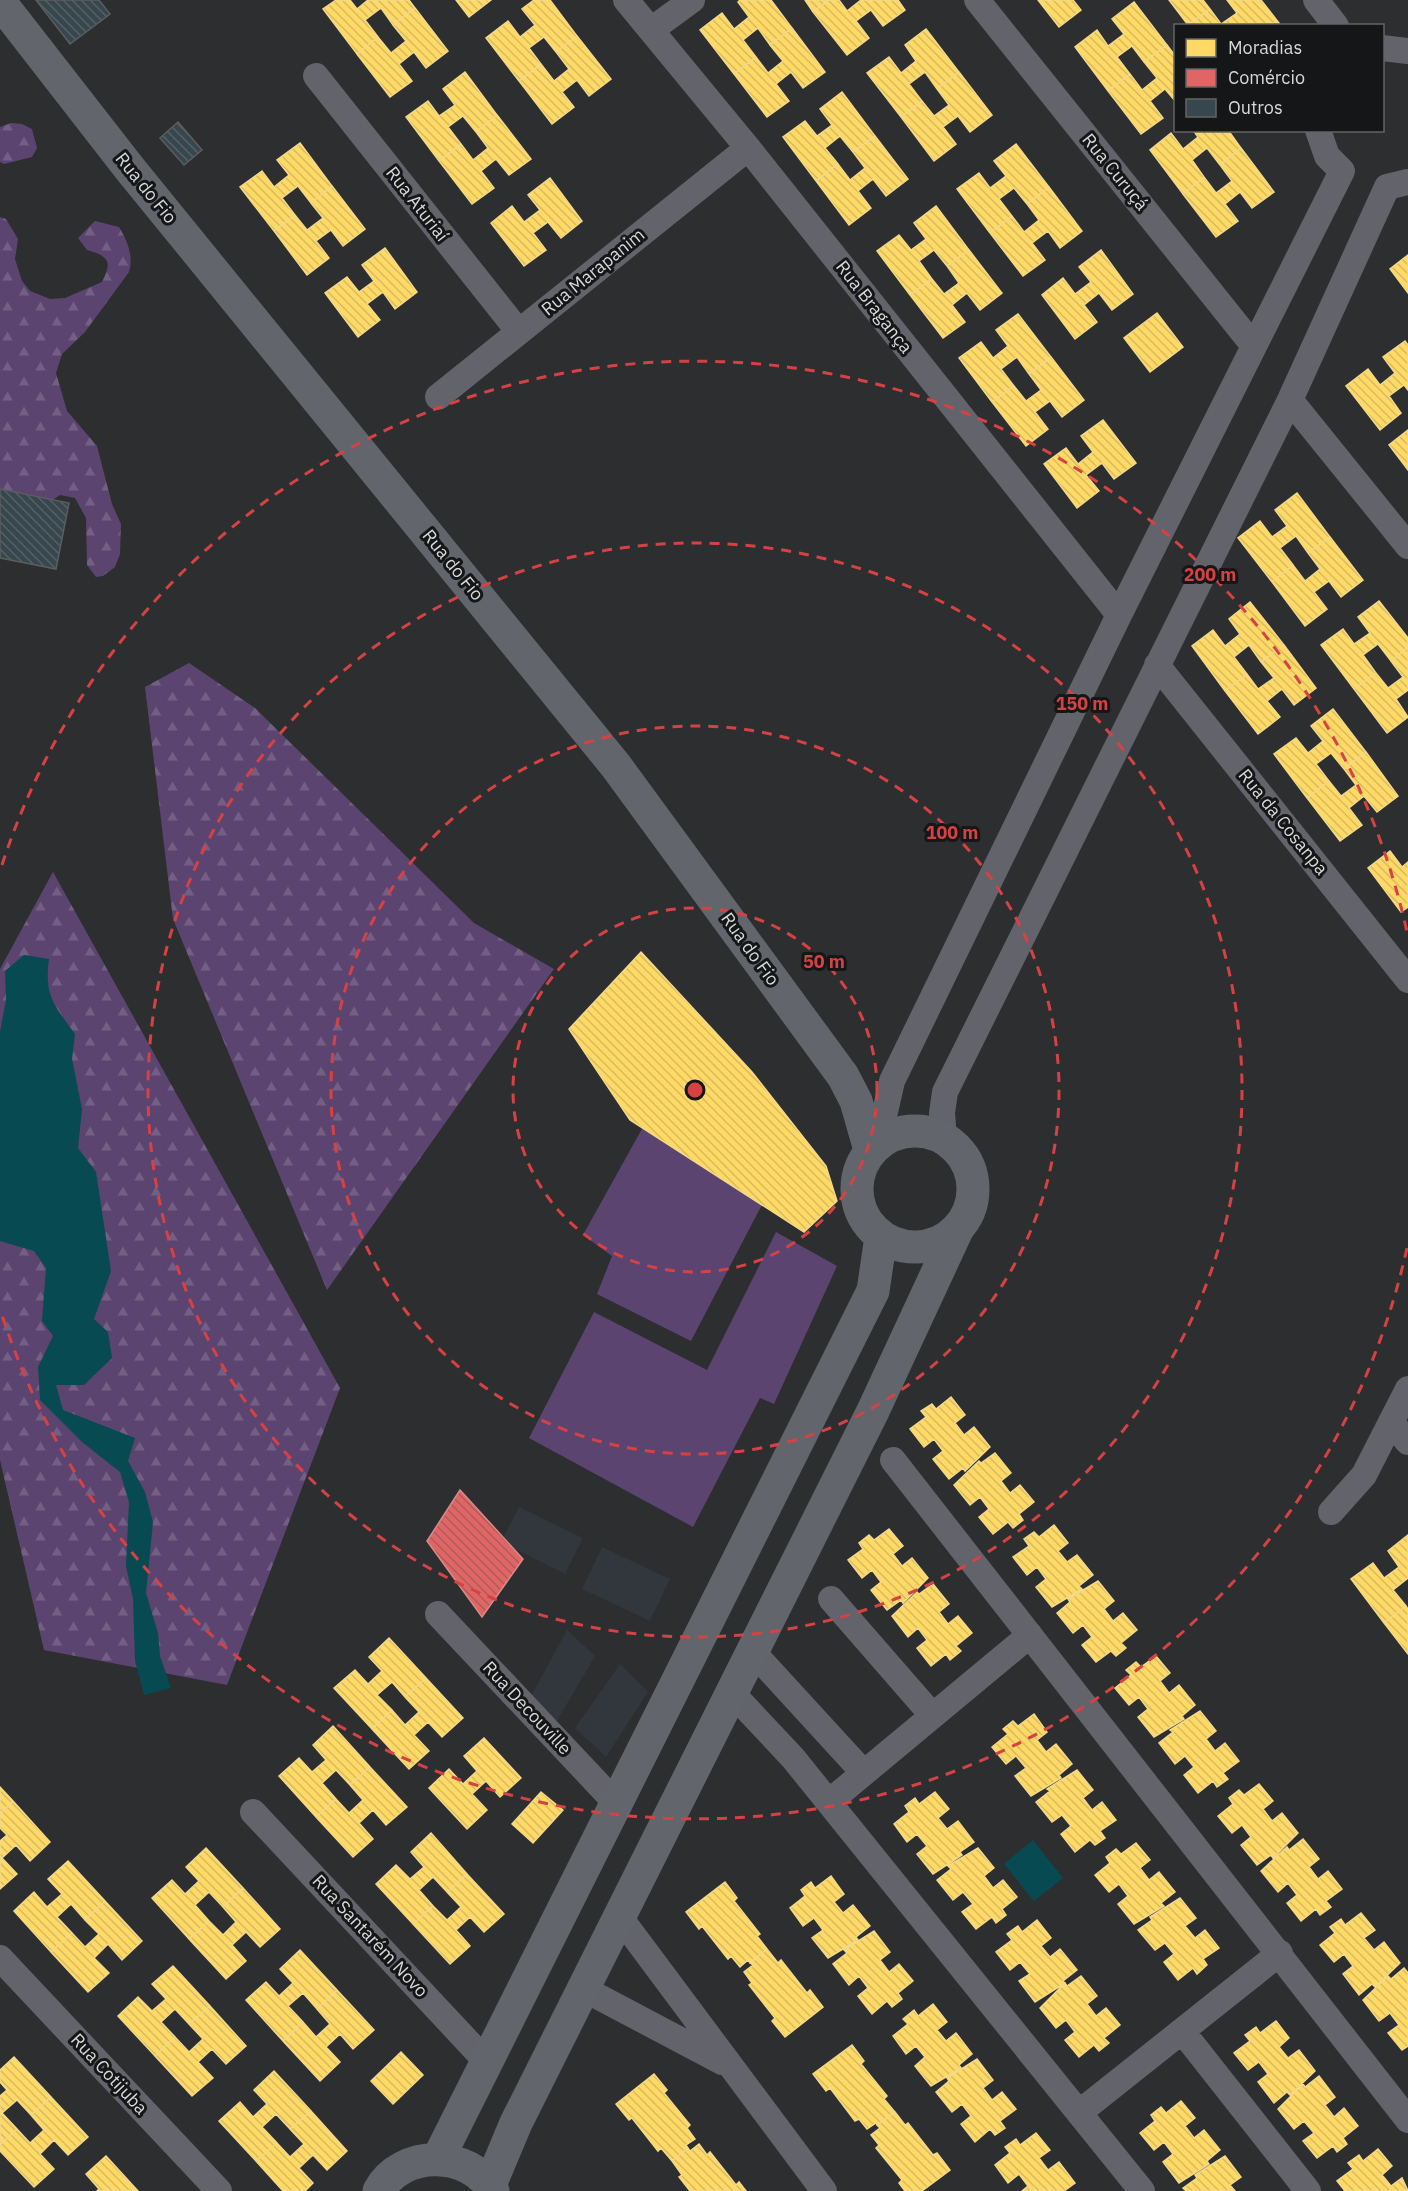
<svg xmlns="http://www.w3.org/2000/svg" width="1408" height="2191" font-family="'IBM Plex Sans',sans-serif">
  <defs>
    <pattern id="forest-firs" width="22" height="20" patternUnits="userSpaceOnUse" patternTransform="scale(1.5)"><rect width="22" height="20" fill="#5c4470"/><path d="M5 1l3.5 6h-7zM16 11l3.5 6h-7z" fill="#735e84"/></pattern>
    <pattern id="homes-back-hatch" width="6" height="6" patternUnits="userSpaceOnUse" patternTransform="scale(1.5)"><rect width="6" height="6" fill="#ffd966"/><path d="M-1 5l2 2M0 0l6 6M5-1l2 2" fill="none" stroke="#d9bb5f"/></pattern>
    <pattern id="shops-back-hatch" width="6" height="6" patternUnits="userSpaceOnUse" patternTransform="scale(1.5)"><rect width="6" height="6" fill="#e06666"/><path d="M-1 5l2 2M0 0l6 6M5-1l2 2" fill="none" stroke="#b05b5b"/></pattern>
    <pattern id="building-back-hatch" width="6" height="6" patternUnits="userSpaceOnUse" patternTransform="scale(1.5)"><rect width="6" height="6" fill="#38464d"/><path d="M-1 5l2 2M0 0l6 6M5-1l2 2" fill="none" stroke="#546066"/></pattern>
  </defs>
  <rect width="100%" height="100%" fill="#2c2e30"/>
  <!-- built -->
  <path fill="#32373e" d="M519,1507l64,31 -18,36 -64,-32z
    M602,1547l68,32 -20,42 -68,-32z
    M567,1630l28,26 -41,70 -24,-28z
    M620,1664l28,28 -42,65 -31,-29z"/>
  <!-- forest -->
  <path fill="url(#forest-firs)" d="M11,123l11,1 10,5 5,19 -5,9 -28,7 -4,-2v-35z
    M0,217l6,2 12,20 -3,20 7,22 8,10 20,8 15,-1 37,-16c11,-21 6,-26 -15,-32l-9,-12 17,-17 24,6c8,13 15,29 10,45l-44,60 -23,22 -6,19 11,38 30,35 15,58 9,20 -1,30 -5,13 -12,9 -7,1 -9,-12 -1,-47 -11,-20 -15,-3 -28,18 -32,-2z
    M189,663l66,45 219,215 80,46 -227,321 -154,-371 -28,-232z
    M53,872l287,516 -113,297 -183,-35 -44,-190v-491z"/>
  <!-- park -->
  <path fill="#5c4470" d="M643,1127l125,66 -77,148 -94,-47 15,-38 -29,-21z
    M776,1232l61,34 -63,138 -14,-6 -67,129 -164,-89 65,-126 113,58z"/>
  <!-- water -->
  <path fill="#074a51" d="M24,955l25,4c-5,37 5,46 26,75l-3,25 10,50 -4,39 18,24 15,99 -17,48 14,13 4,26 -28,27h-28l7,25 72,28 -7,23 17,31 8,30 -7,71 12,40 2,23 11,32 -27,7 -9,-34 -2,-62 -7,-33 3,-64 -9,-30 -38,-30 -42,-42 -2,-33 15,-31 -11,-15 4,-53 -12,-17 -34,-10v-209l6,-32 -1,-29z
    M1033,1840l30,38 -29,23 -30,-37z"/>
  <!-- homes -->
  <path fill="url(#homes-back-hatch)" stroke="#f3d989" stroke-width="1.5" d="M336,0h14l7,9 11,-9h41l6,8 -22,17 -12,-17 -16,12 13,17 -21,17 -34,-45z
    M456,0h35l-22,17z
    M534,0h16l27,36 -21,16 -12,-15 -15,11 12,16 -22,17 -33,-43 22,-17 12,16 15,-12 -13,-16z
    M740,0h31l21,28 -22,17 -12,-17 -15,12 13,17 -22,17 -34,-44 22,-17 12,16 15,-12 -11,-15z
    M805,0h24l-16,12z
    M829,0h10l8,11 14,-11h37l7,10 -22,16 -12,-16 -15,11 13,17 -22,17 -34,-43z
    M1038,0h35l8,10 -22,17z
    M1169,0h34l7,9 -22,16z
    M1227,0h34l18,23 -91,2 22,-16 11,15 16,-11z
    M1134,2l33,43 -23,17 -12,-16 -15,11 13,17 -22,17 -33,-44 22,-17 11,16 16,-12 -12,-15z
    M415,8l33,43 -22,17 -12,-16 -15,12 13,17 -22,16 -33,-43 21,-17 13,16 15,-12 -13,-16z
    M792,28l33,44 -22,16 -12,-16 -15,12 13,17 -22,16 -33,-43 22,-17 12,16 15,-12 -13,-16z
    M926,29l33,43 -22,17 -12,-17 -16,12 13,17 -21,16 -34,-44 22,-16 12,16 15,-12 -11,-16z
    M577,36l34,43 -22,17 -12,-16 -15,12 12,15 -22,17 -33,-43 22,-17 13,17 15,-12 -13,-17z
    M1167,45l9,12v45l-11,-13 -15,12 13,17 -22,16 -33,-43 22,-17 12,16 15,-12 -13,-16z
    M465,72l32,43 -21,17 -13,-16 -15,11 13,17 -22,17 -33,-44 22,-16 11,15 16,-11 -12,-16z
    M959,72l33,43 -22,17 -12,-16 -15,11 13,17 -22,17 -33,-44 21,-16 12,15 15,-11 -12,-16z
    M842,92l33,44 -22,16 -13,-16 -15,12 13,16 -22,17 -33,-44 22,-16 12,15 15,-11 -12,-16z
    M497,115l34,44 -22,16 -13,-16 -15,12 13,17 -22,16 -33,-43 22,-17 12,16 15,-12 -12,-16z
    M1193,130h35l13,18 -21,17 -13,-17 -15,12 12,17 -21,17 -33,-44 21,-17 12,16 15,-12z
    M875,136l33,43 -22,17 -13,-17 -15,12 13,17 -22,17 -33,-44 22,-17 12,16 15,-12 -12,-16z
    M300,143l32,43 -21,17 -13,-17 -16,12 13,17 -21,16 -34,-44 22,-16 12,16 15,-12 -12,-15z
    M1016,144l33,43 -22,17 -13,-16 -15,11 13,17 -22,17 -33,-44 22,-16 11,15 16,-12 -12,-15z
    M1241,148l33,44 -22,16 -12,-16 -15,12 13,17 -22,16 -33,-43 21,-17 12,16 16,-12 -12,-16z
    M550,178l32,43 -21,17 -13,-16 -15,11 13,17 -22,16 -33,-43 21,-17 12,16 16,-12 -12,-15z
    M332,186l33,43 -22,17 -12,-16 -15,11 13,17 -22,17 -33,-44 21,-16 12,15 16,-12 -12,-15z
    M1049,187l33,44 -22,17 -12,-17 -16,12 13,17 -22,16 -33,-43 22,-17 12,16 15,-12 -12,-16z
    M936,206l33,44 -22,16 -13,-16 -15,11 13,18 -22,16 -33,-44 22,-16 12,15 15,-11 -12,-16z
    M385,248l32,44 -22,17 -12,-17 -16,12 13,16 -22,17 -33,-44 22,-16 12,15 15,-11 -12,-16z
    M969,250l33,43 -22,17 -13,-17 -15,12 13,17 -22,16 -33,-43 22,-16 12,15 15,-11 -12,-17z
    M1101,250l32,44 -21,16 -13,-17 -15,12 13,17 -22,17 -33,-44 21,-17 12,16 16,-12 -12,-15z
    M1408,255v38l-18,-24z
    M1157,313l26,34 -33,25 -26,-34z
    M1018,314l33,43 -22,17 -12,-17 -16,12 13,17 -22,16 -33,-44 22,-16 12,16 15,-12 -12,-16z
    M1405,341l3,4v45l-4,-5 -15,11 12,17 -21,17 -34,-44 22,-17 12,16 15,-12 -12,-16z
    M1051,357l33,43 -22,17 -12,-16 -15,11 13,17 -22,17 -34,-44 22,-16 12,15 15,-11 -12,-16z
    M1103,420l33,43 -22,16 -12,-16 -16,12 13,16 -22,17 -33,-44 22,-16 12,16 15,-12 -12,-16z
    M1408,430v40l-19,-25z
    M1297,493l33,44 -22,16 -12,-17 -16,12 13,17 -21,17 -34,-44 22,-17 12,16 15,-11 -12,-16z
    M1330,537l33,43 -22,17 -12,-16 -15,11 13,17 -22,17 -33,-44 21,-17 12,16 15,-12 -12,-16z
    M1379,601l29,37v9l-17,14 -13,-17 -15,11 13,18 -22,16 -33,-44 22,-16 11,15 16,-11 -12,-16z
    M1250,602l34,43 -23,17 -12,-17 -15,12 13,17 -22,17 -33,-45 21,-16 12,16 15,-12 -11,-15z
    M1284,645l32,43 -22,17 -12,-16 -15,12 13,16 -22,17 -33,-43 22,-17 11,15 16,-11 -13,-16z
    M1408,647v43l-12,9 12,18 -21,16 -33,-44 22,-16 12,15 15,-11 -12,-16z
    M1333,709l33,43 -22,17 -13,-16 -15,11 13,17 -22,17 -33,-44 22,-16 12,15 15,-12 -12,-15z
    M1366,752l32,44 -21,16 -13,-16 -15,12 13,17 -22,16 -33,-43 22,-17 12,15 15,-11 -12,-16z
    M1390,851l12,16 6,-5v45l-7,5 -33,-44z
    M641,952l111,120 74,94 11,35 -33,31 -174,-112 -61,-91z
    M951,1397l14,18 -10,8 9,12 10,-8 16,20 -25,24 -2,-3 -14,11 -16,-20 10,-8 -9,-12 -10,8 -14,-18 16,-12 -5,-6 11,-7 4,5z
    M995,1453l16,20 -10,8 9,12 10,-8 14,17 -15,12 4,6 -10,8 -5,-6 -15,12 -14,-17 10,-8 -9,-12 -10,8 -16,-20 25,-24 2,2z
    M1054,1525l14,18 -10,8 9,11 10,-7 16,20 -14,11 3,3 -30,18 -16,-20 10,-8 -9,-12 -10,8 -14,-18 16,-11 -5,-7 10,-7 5,5z
    M889,1529l14,17 -10,8 9,12 10,-8 16,20 -25,25 -2,-3 -14,10 -16,-20 10,-8 -9,-12 -10,8 -14,-18 15,-11 -4,-6 10,-8 5,5z
    M1408,1535v43l-15,12 13,16 -22,17 -33,-44 22,-16 11,15 15,-11 -11,-16z
    M1098,1581l16,20 -10,8 9,12 10,-8 14,17 -16,13 5,5 -10,8 -5,-5 -15,11 -14,-17 10,-8 -9,-12 -10,8 -16,-20 13,-11 -2,-3z
    M933,1584l16,20 -10,8 9,12 10,-8 14,17 -16,13 5,5 -11,9 -4,-6 -15,12 -14,-18 10,-8 -9,-12 -10,9 -16,-21 25,-24 2,2z
    M1406,1606l2,3v45l-24,-31z
    M389,1638l37,40 -21,19 -13,-15 -15,13 15,15 -20,19 -38,-41 21,-18 13,14 14,-13 -13,-14z
    M1156,1656l14,17 -10,8 9,12 10,-8 16,20 -13,11 2,3 -30,18 -16,-20 10,-8 -9,-12 -10,8 -14,-17 16,-13 -5,-5 10,-8 5,5z
    M426,1678l37,40 -21,19 -14,-15 -14,13 15,16 -20,18 -37,-40 20,-19 13,15 14,-13 -14,-15z
    M1200,1711l16,20 -10,8 9,12 10,-8 14,18 -16,12 5,6 -11,8 -4,-6 -15,12 -14,-18 10,-8 -9,-11 -10,8 -16,-21 14,-11 -3,-2z
    M1034,1714l13,18 -10,8 9,12 10,-8 16,20 -13,11 2,3 -30,18 -16,-20 11,-8 -10,-12 -10,8 -14,-17 16,-13 -5,-5 10,-8 5,5z
    M333,1726l37,41 -20,18 -14,-15 -14,13 14,16 -20,18 -37,-41 20,-18 13,14 14,-12 -13,-15z
    M484,1738l37,40 -21,19 -14,-16 -14,13 15,16 -20,19 -38,-41 20,-19 14,15 14,-13 -13,-15z
    M370,1767l37,40 -21,18 -13,-15 -14,13 14,16 -20,18 -37,-40 20,-18 13,14 14,-13 -13,-15z
    M1077,1770l16,20 -10,8 9,12 10,-8 14,18 -16,11 5,7 -10,7 -5,-5 -15,12 -14,-18 10,-8 -9,-11 -10,7 -16,-20 14,-11 -3,-2z
    M1259,1784l14,17 -10,8 9,12 10,-8 16,20 -25,25 -2,-3 -14,10 -16,-20 10,-8 -9,-12 -10,8 -14,-17 15,-12 -4,-6 10,-8 5,5z
    M0,1787l13,14 -13,13z
    M541,1792l22,18 -30,33 -21,-19z
    M935,1792l14,17 -11,9 9,11 11,-8 16,21 -14,10 2,3 -29,19 -16,-20 10,-8 -10,-12 -10,8 -13,-18 15,-12 -4,-6 10,-8 4,6z
    M13,1801l37,41 -20,19 -14,-16 -14,13 15,16 -17,15v-48l7,-6 -7,-7v-14z
    M431,1833l36,41 -20,18 -14,-15 -14,13 14,16 -20,18 -37,-40 20,-19 14,14 14,-12 -13,-15z
    M1303,1839l16,20 -10,8 9,12 10,-8 14,18 -16,12 5,6 -11,8 -4,-6 -15,12 -14,-18 10,-8 -9,-12 -10,9 -17,-21 26,-24 2,3z
    M1136,1843l14,17 -10,8 9,12 10,-8 16,20 -14,11 3,3 -30,18 -16,-20 10,-8 -9,-12 -10,8 -14,-17 15,-12 -4,-6 10,-8 5,5z
    M206,1848l37,40 -20,19 -14,-15 -14,13 14,16 -20,18 -37,-41 20,-18 13,14 14,-13 -13,-14z
    M978,1848l16,20 -10,8 9,12 10,-8 14,17 -15,12 4,6 -10,8 -4,-6 -16,12 -14,-17 11,-8 -10,-12 -10,8 -16,-20 14,-11 -3,-3z
    M68,1861l37,40 -20,19 -14,-16 -14,13 15,16 -21,19 -37,-41 20,-19 13,15 15,-13 -14,-15z
    M467,1874l37,40 -20,18 -14,-15 -14,13 14,16 -20,18 -37,-40 20,-18 14,14 14,-13 -14,-15z
    M831,1876l13,18 -10,8 9,11 10,-8 17,21 -14,11 2,3 -30,18 -16,-20 11,-8 -9,-12 -11,8 -13,-18 15,-12 -4,-6 10,-8 4,6z
    M725,1882l12,16 -3,3 26,33 -3,2 10,13 -17,14 -2,-3 -8,7 -9,-11 -3,3 -26,-33 -3,3 -13,-17z
    M243,1888l37,41 -20,18 -14,-15 -14,13 14,16 -20,18 -37,-40 20,-18 14,14 13,-13 -13,-15z
    M1180,1898l16,20 -11,8 10,12 10,-8 14,18 -16,11 4,6 -10,9 -4,-6 -15,12 -14,-18 10,-8 -9,-11 -10,7 -17,-20 14,-10 -2,-3z
    M105,1901l37,40 -20,19 -14,-16 -14,14 15,15 -21,19 -37,-40 21,-19 13,14 14,-13 -14,-14z
    M1361,1913l14,17 -11,8 10,12 10,-8 16,21 -25,24 -3,-3 -13,11 -16,-21 10,-8 -9,-12 -10,8 -14,-17 15,-12 -5,-6 11,-8 4,6z
    M1037,1920l14,18 -10,8 9,11 10,-8 17,21 -14,11 2,2 -30,19 -16,-21 11,-7 -10,-12 -10,8 -14,-18 16,-12 -5,-6 11,-8 4,6z
    M874,1931l16,21 -10,8 9,12 10,-8 14,17 -15,12 4,6 -10,8 -5,-6 -15,13 -14,-18 10,-8 -9,-12 -10,9 -16,-21 14,-11 -3,-3z
    M767,1949l11,14 3,-3 26,33 3,-3 13,17 -38,30 -13,-16 3,-3 -26,-33 3,-2 -8,-11 9,-7 -3,-2z
    M300,1950l37,40 -20,19 -14,-16 -15,13 15,16 -20,19 -37,-41 20,-18 13,14 14,-13 -13,-14z
    M173,1966l37,40 -21,18 -14,-15 -14,13 14,15 -20,19 -37,-40 20,-19 14,14 14,-12 -14,-15z
    M1404,1968l4,5v73l-6,4 -14,-17 11,-8 -9,-12 -11,8 -16,-21 25,-24 3,3z
    M1081,1976l16,20 -10,8 9,12 10,-8 14,17 -16,13 5,5 -10,8 -5,-6 -15,12 -14,-17 10,-8 -9,-12 -10,8 -16,-20 25,-25 2,3z
    M337,1990l37,40 -21,19 -13,-15 -14,13 14,15 -20,19 -37,-40 20,-19 13,15 14,-13 -13,-15z
    M933,2004l14,18 -10,8 9,11 10,-8 16,21 -13,11 2,3 -30,18 -16,-20 10,-9 -9,-11 -10,8 -13,-18 15,-12 -5,-5 11,-9 4,6z
    M210,2006l36,40 -20,18 -14,-15 -14,13 15,16 -21,18 -37,-40 20,-19 14,15 14,-13 -14,-15z
    M1276,2021l13,17 -10,9 9,11 11,-8 16,21 -25,24 -3,-3 -13,11 -16,-21 10,-8 -9,-12 -11,8 -14,-17 16,-12 -5,-6 11,-8 4,6z
    M852,2045l12,16 -3,3 26,32 -3,3 11,13 -18,13 -1,-2 -9,6 -8,-10 -4,2 -25,-33 -4,3 -13,-17z
    M401,2052l22,23 -30,29 -22,-23z
    M14,2057l37,40 -20,18 -14,-15 -15,13 15,16 -17,16v-49l7,-6 -7,-8v-12z
    M977,2059l16,21 -10,8 9,12 10,-8 14,17 -16,12 5,7 -10,7 -5,-6 -15,13 -14,-18 10,-8 -9,-12 -10,8 -16,-20 13,-11 -2,-3z
    M274,2071l37,40 -21,18 -14,-15 -14,13 15,16 -21,18 -37,-40 21,-19 13,15 14,-13 -13,-14z
    M654,2074l13,16 -3,3 26,32 -3,3 8,11 -9,6 2,3 -16,13 -11,-13 -3,3 -26,-33 -3,2 -13,-16z
    M1319,2076l16,21 -10,8 9,12 10,-9 14,18 -15,12 4,6 -10,8 -4,-6 -16,12 -14,-17 11,-8 -10,-12 -10,8 -16,-20 25,-25 2,3z
    M51,2097l37,40 -20,18 -14,-15 -14,14 14,15 -20,18 -34,-36v-6l17,-16 13,14 14,-13 -13,-15z
    M1181,2101l14,17 -10,8 9,12 10,-8 16,20 -13,11 2,3 -30,19 -16,-21 10,-8 -9,-12 -10,8 -14,-17 15,-12 -4,-6 10,-8 5,6z
    M311,2111l36,40 -20,19 -14,-15 -14,13 14,15 -8,8h-22l-27,-30 21,-18 13,14 14,-13 -14,-15z
    M895,2112l10,13 3,-2 25,32 4,-2 13,17 -28,21h-17l-6,-8 3,-3 -26,-32 3,-3 -8,-10 9,-7 -3,-3z
    M1036,2133l14,17 -11,8 9,12 11,-8 16,21 -11,8h-42l6,-5 -9,-12 -11,9 -13,-18 15,-12 -5,-6 11,-8 4,6z
    M699,2144l8,11 3,-3 26,33 3,-3 7,9h-56l-11,-14 3,-2 -10,-14 16,-13 2,3z
    M1378,2149l14,17 -10,9 9,11 11,-8 6,13h-63l-8,-10 16,-12 -5,-6 11,-8 4,6z
    M106,2156l32,35h-41l2,-2 -13,-15z
    M1225,2156l16,21 -11,8 5,6h-49l-3,-3 14,-10 -2,-3z"/>
  <!-- shops -->
  <path fill="url(#shops-back-hatch)" stroke="#dd8889" stroke-width="1.5" d="M460,1490l63,69 -41,58 -55,-76z"/>
  <!-- building -->
  <path fill="url(#building-back-hatch)" stroke="#5b5d5f" stroke-width="1.5" d="M36,0h63l11,14 -40,30z
    M178,122l24,28 -18,15 -24,-27z
    M0,489l69,14 -13,66 -56,-11z"/>
  <g fill="none" stroke-linecap="round" stroke-linejoin="round">
    <!-- street -->
    <path stroke="#62636b" stroke-width="26" d="M626,0l122,148 371,467
      M977,0l276,345
      M1316,0l20,26
      M651,30l41,-30
      M1382,48l26,3
      M316,76l203,256
      M438,397l310,-249
      M1290,400l118,146
      M1157,665l251,315
      M944,1139l-2,-26 3,-21 345,-692 97,-213 21,-5
      M878,1143l14,-62 227,-466 223,-444 -15,-15 -9,-26
      M1391,1422l17,20
      M893,1460l515,660
      M1331,1512l33,-37 44,-86
      M831,1599l101,116
      M438,1614l178,189
      M753,1652l110,120
      M732,1693l61,65 349,433
      M829,1802l201,-167
      M253,1812l233,249
      M619,1916l205,275
      M0,1958l219,233
      M582,1988l140,74
      M1182,2031l126,160
      M1080,2112l200,-159"/>
    <!-- secondary -->
    <path stroke="#63656c" stroke-width="33" d="M0,2l130,167 486,597 227,310 13,25 14,49
      M857 1189a58 58 0 1 1 116 0a58 58 0 1 1-116 0Z
      M438,2159l435,-868 8,-54
      M490,2185l26,-62 357,-712 85,-183
      M379,2191c22,-42 92,-41 114,0"/>
  </g>
  <!-- distance rings -->
  <g fill="none" stroke="#d64243" stroke-width="3" stroke-dasharray="10 8">
    <circle cx="695" cy="1090" r="182"/>
    <circle cx="695" cy="1090" r="364"/>
    <circle cx="695" cy="1090" r="547"/>
    <path d="M1407 1248A729 729 0 0 1 2 1315M2 865A729 729 0 0 1 1407 932"/>
  </g>
  <g text-anchor="middle" stroke-width="6" stroke-linejoin="round" paint-order="stroke">
    <!-- street labels -->
    <g font-size="18" fill="#d6d8da" stroke="#151617">
      <text transform="translate(1115 172) rotate(51)" y="6">Rua Curuçá</text>
      <text transform="translate(146 188) rotate(51)" y="6">Rua do Fio</text>
      <text transform="translate(417 204) rotate(52)" y="6">Rua Aturiaí</text>
      <text transform="translate(593 272) rotate(-39)" y="6">Rua Marapanim</text>
      <text transform="translate(874 307) rotate(52)" y="6">Rua Bragança</text>
      <text transform="translate(453 565) rotate(51)" y="6">Rua do Fio</text>
      <text transform="translate(1283 822) rotate(51)" y="6">Rua da Cosanpa</text>
      <text transform="translate(750 949) rotate(54)" y="6">Rua do Fio</text>
      <text transform="translate(527 1708) rotate(47)" y="6">Rua Decouville</text>
      <text transform="translate(370 1936) rotate(47)" y="6">Rua Santarém Novo</text>
      <text transform="translate(109 2074) rotate(47)" y="6">Rua Cotijuba</text>
    </g>
  </g>
  <circle cx="695" cy="1090" r="9" fill="#d64243" stroke="#151617" stroke-width="3"/>
  <g font-size="18" text-anchor="middle" font-weight="bold" fill="#d64243" stroke="#151617" stroke-width="6" stroke-linejoin="round" paint-order="stroke">
    <text x="1210" y="581">200 m</text>
    <text x="1082" y="710">150 m</text>
    <text x="952" y="839">100 m</text>
    <text x="824" y="968">50 m</text>
  </g>
  <!-- legend -->
  <rect x="1174" y="24" width="210" height="108" fill="#151617" stroke="#626465" stroke-width="1.5"/>
  <rect x="1186" y="39" width="30" height="18" fill="#ffd966" stroke="#626465" stroke-width="1.5"/>
  <text x="1228" y="54" font-size="18" fill="#d6d8da">Moradias</text>
  <rect x="1186" y="69" width="30" height="18" fill="#e06666" stroke="#626465" stroke-width="1.5"/>
  <text x="1228" y="84" font-size="18" fill="#d6d8da">Comércio</text>
  <rect x="1186" y="99" width="30" height="18" fill="#38464d" stroke="#626465" stroke-width="1.5"/>
  <text x="1228" y="114" font-size="18" fill="#d6d8da">Outros</text>
</svg>
